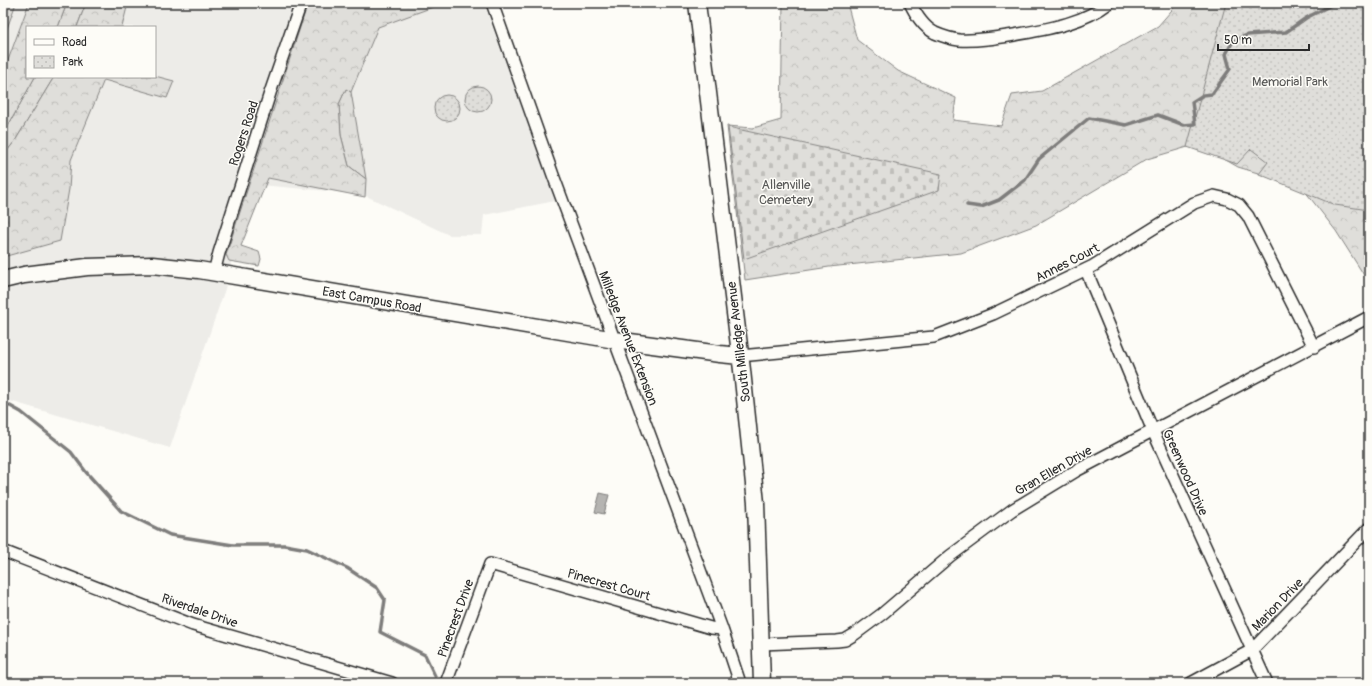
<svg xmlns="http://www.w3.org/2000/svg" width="1372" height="686" font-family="Pangolin,sans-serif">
  <defs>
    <pattern id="grass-tufts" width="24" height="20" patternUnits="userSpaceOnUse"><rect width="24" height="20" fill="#dfdeda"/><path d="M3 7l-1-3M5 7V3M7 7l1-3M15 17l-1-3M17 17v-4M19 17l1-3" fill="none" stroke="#c0bfbb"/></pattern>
    <pattern id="forest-crowns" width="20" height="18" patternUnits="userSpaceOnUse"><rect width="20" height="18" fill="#dfdeda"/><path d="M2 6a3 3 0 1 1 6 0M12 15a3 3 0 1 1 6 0" fill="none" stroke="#c0bfbb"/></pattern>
    <pattern id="cemetery-stones" width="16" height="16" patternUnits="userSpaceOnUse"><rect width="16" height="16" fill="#dfdeda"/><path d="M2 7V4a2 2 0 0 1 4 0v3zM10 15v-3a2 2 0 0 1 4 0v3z" fill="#c0bfbb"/></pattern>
    <pattern id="park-dots" width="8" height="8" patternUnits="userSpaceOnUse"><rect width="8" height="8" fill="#dfdeda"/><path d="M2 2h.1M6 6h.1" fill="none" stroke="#c0bfbb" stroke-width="1.8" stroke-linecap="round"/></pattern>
  </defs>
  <rect width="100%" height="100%" fill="#fdfcf7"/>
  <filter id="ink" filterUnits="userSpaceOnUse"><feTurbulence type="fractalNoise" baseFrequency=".025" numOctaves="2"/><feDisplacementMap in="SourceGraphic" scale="8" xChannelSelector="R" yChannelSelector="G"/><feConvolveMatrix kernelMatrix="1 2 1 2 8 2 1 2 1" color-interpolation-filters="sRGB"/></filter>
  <g filter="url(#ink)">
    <!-- built -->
    <path fill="#edece8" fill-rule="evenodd" d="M3,3h481l71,198 -71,14 -2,20h-33l-87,-41 -102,-9 -27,70 -8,34 -55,159 -167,-49zM27,27h128v50h-128z"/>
    <!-- grass -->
    <path fill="url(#grass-tufts)" stroke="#858482" d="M67,3h19l-9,24h-19z
      M35,77h19l-39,64 -12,15v-21z
      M346,89l5,3 15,87 -17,-13 -8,-31 -2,-31z"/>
    <!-- forest -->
    <path fill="url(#forest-crowns)" stroke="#858482" d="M3,3h13l-13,37z
      M29,3h38l-9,24h-31v50h8l-32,58v-61z
      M86,3h42l-6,24h-45z
      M308,3h136l-66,24 -27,65 -5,-3 -7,15 2,31 8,31 17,13 -1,18 -97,-19 -27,68 18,6 2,7 -2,7 -30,-5 -3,-6z
      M783,3h64l10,37 41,31 58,27 -3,22 48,6 11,-31 30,-4 116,-65 20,-23h155l36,99v181l-33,-52 -35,-45 -63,-19 -40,-23 -51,15 -111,66 -75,28 -132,14 -84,13 -18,-154 26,2 28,-8z
      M155,76l19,5 -7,17 -63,-18 -33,80 -2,29 -9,52 -57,16v-101l12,-15 39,-64z"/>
    <!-- cemetery -->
    <path fill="url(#cemetery-stones)" stroke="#858482" d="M728,127l213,47 -2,16 -195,69z"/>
    <!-- park -->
    <path fill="url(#park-dots)" stroke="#858482" d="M1226,3h143v207l-34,-5 -76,-31 9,-12 -17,-13 -14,15 -50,-17z
      M465 99a13 13 0 1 1 26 0a13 13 0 1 1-26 0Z
      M434 108a13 13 0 1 1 26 0a13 13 0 1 1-26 0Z"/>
    <!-- water -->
    <path fill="#b5b4b1" stroke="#7e7d7b" d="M600,493l9,2 -5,19 -9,-2z"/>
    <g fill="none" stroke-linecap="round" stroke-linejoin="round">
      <!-- stream -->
      <path stroke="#7e7d7b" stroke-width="3.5" d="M967,205l14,2 18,-7 26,-20 14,-21 50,-41 37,7 32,-10 26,10 11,-1 -3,-22 11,-7 9,-1 18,-25 -4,-15 7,-13 14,-6 39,-3 20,-14 29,-15
        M3,402l18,10 50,40 15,20 35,39 49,24 63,10h52l22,4 40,19 30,20 8,12 -5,32 45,23 10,21"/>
      <defs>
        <path id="street" d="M492,3l61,172 169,454 18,54
          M910,3c6,12 13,24 25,30 7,3 16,6 24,7 19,1 37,-2 55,-5 33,-6 68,-11 95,-32
          M1086,270l67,161 114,252
          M214,272l5,-19 51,-160 31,-90
          M740,356l194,-19 59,-23 100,-48 101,-63 20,-7 13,3 12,6 9,11 66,131
          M3,551l190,74 199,58
          M761,644l76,-3 8,-1 10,-6 27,-20 68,-58 62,-46 64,-39 293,-154
          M446,683l44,-119 221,64 11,1
          M1191,683l61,-33 117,-122"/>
        <path id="secondary" d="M697,3l45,367 14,133 6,180
          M3,280l21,-5 63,-8 65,-2 47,5 416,70 105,14 20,2"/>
      </defs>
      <!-- street casing -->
      <use href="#street" stroke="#2b2b2b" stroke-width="14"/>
      <!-- secondary casing -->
      <use href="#secondary" stroke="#2b2b2b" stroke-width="19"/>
      <!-- street -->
      <use href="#street" stroke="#fdfcf7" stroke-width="11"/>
      <!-- secondary -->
      <use href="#secondary" stroke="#fdfcf7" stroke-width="16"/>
    </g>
  </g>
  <g text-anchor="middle" stroke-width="3" stroke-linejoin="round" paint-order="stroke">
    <!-- park labels -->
    <g font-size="13" fill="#585857" stroke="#fdfcf7">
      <text x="1290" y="86">Memorial Park</text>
      <text x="786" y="189">Allenville<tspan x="786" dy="15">Cemetery</tspan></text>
    </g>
    <!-- street labels -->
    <g font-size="13" fill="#2b2b2b" stroke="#fdfcf7">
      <text transform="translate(243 133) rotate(-72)" y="5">Rogers Road</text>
      <text transform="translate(1067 262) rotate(-27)" y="5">Annes Court</text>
      <text transform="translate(372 299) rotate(10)" y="5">East Campus Road</text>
      <text transform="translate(629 338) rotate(69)" y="5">Milledge Avenue Extension</text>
      <text transform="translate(738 342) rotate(-97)" y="5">South Milledge Avenue</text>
      <text transform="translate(1053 470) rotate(-30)" y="5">Gran Ellen Drive</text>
      <text transform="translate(1186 472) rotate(66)" y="5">Greenwood Drive</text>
      <text transform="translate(609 584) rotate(16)" y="5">Pinecrest Court</text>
      <text transform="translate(1277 604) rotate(-46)" y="5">Marion Drive</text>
      <text transform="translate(200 610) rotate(19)" y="5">Riverdale Drive</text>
      <text transform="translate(455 618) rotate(-70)" y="5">Pinecrest Drive</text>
    </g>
  </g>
  <!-- margin -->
  <rect width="1372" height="686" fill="none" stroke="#fdfcf7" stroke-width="16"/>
  <rect x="8" y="8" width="1356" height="670" fill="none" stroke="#2b2b2b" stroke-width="1.5" filter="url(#ink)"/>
  <!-- legend -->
  <rect x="26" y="26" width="130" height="52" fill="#fdfcf7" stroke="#a9a8a5"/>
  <rect x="34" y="39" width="20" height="6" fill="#fdfcf7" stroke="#a9a8a5"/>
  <text x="62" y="46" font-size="12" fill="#2b2b2b">Road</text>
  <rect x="34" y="56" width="20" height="12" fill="url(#park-dots)" stroke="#a9a8a5"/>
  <text x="62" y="66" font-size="12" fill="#2b2b2b">Park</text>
  <!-- scale -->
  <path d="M1218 44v6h91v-6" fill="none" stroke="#2b2b2b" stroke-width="2"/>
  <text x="1224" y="44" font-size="12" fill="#2b2b2b" stroke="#fdfcf7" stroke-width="3" paint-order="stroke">50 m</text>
</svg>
